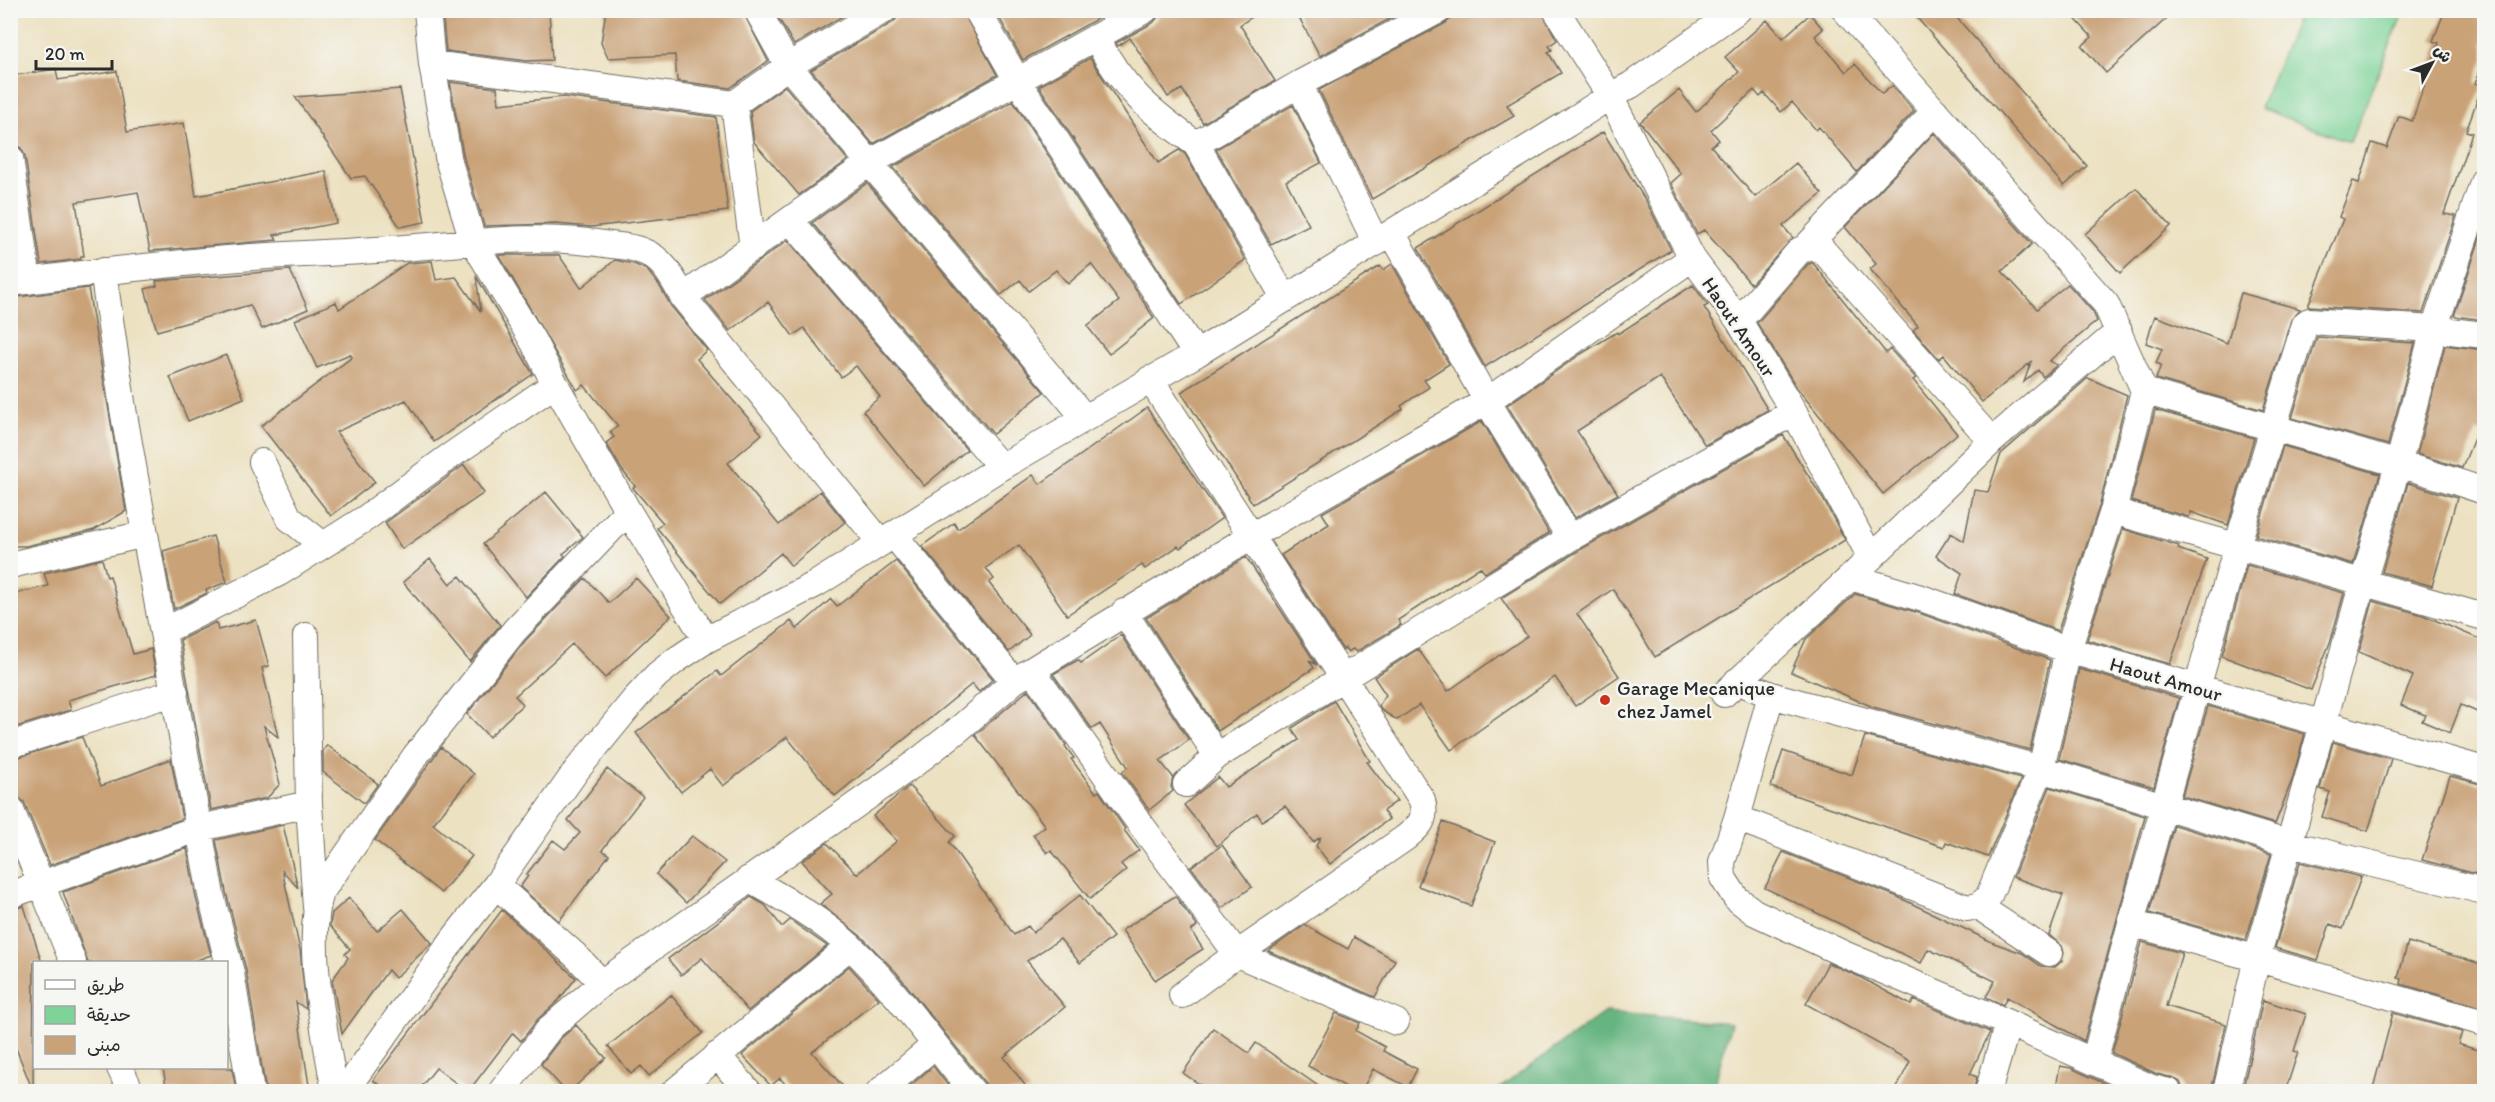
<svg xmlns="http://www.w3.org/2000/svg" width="2495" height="1102" font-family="Itim,'Playpen Sans Arabic',sans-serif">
  <rect width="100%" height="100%" fill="#f6f6f2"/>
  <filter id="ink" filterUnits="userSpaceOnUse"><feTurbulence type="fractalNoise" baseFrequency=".0167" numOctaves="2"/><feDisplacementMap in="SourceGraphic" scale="12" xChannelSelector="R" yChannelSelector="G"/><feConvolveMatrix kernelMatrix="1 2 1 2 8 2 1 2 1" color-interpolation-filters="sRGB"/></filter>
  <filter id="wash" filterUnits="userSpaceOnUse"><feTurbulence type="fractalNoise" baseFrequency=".008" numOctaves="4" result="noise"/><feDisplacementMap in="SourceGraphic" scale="24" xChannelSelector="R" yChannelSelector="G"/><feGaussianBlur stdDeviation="1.35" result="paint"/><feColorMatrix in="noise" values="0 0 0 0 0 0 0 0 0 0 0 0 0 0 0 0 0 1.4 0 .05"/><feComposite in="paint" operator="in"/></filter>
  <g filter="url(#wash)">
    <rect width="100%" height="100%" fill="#ece1c1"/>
    <!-- green -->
    <path fill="#7dd398" stroke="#547f62" stroke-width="1.5" d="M2300,11h104l-54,131 -90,-34z"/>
    <!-- forest -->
    <path fill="#66b580" stroke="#487056" stroke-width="1.5" d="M1605,1012l126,11 -18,68h-217z"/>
    <g id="blocks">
      <!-- building -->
      <path fill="#c9a278" d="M442,10h107l3,50 -25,1 -81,-10z
        M606,10h136l26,51 -38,27 -53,-7 -2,-26 -67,3 -7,-15z
        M774,10h79l-59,35z
        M899,10h63l35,65 -124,69 -62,-74 81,-47 5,-5z
        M995,10h118l-90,50z
        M1160,10h102l-22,15 35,56 -72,42 -21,-34 -14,8 -38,-59 -12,8 -2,-3 37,-20 5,-6z
        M1295,10h99l3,5 -77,41z
        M1454,10h87l16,30 -8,6 3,4 -4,2 13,21 -54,32 7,11 -142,83 -53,-109 127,-67 6,-6z
        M1910,10h40l137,156 -23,20z
        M2067,10h109l-70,63 -24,-27 10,-9z
        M2445,10h39v49l-9,24 7,3 -16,45 6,2 -28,81 12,2 -33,97 -115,-7 35,-87 -4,-2 14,-36 6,2 13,-40 15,5 12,-32 13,5 27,-78 -6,-2z
        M1810,14l13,15 -8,7 31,36 9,-8 27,30 10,-8 22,25 -57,61 -38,-45 -3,3 -24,-28 -11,10 -17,-19 -4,4 -6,-7 -43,40 8,10 -8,6 44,51 41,-34 26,31 -39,32 10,12 -42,46 -47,-54 -7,4 -26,-51 10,-9 -41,-52 39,-32 17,22 43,-40 -14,-15 42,-37 16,18z
        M1090,58l68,105 21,-13 6,4 60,106 -64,44 -142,-218z
        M56,69l2,11 59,-9 10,61 57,-9 12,73 130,-25 10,52 -62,12 3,5 -127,11 -12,-59 -62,10 8,54h-3v3l-40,5 -16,-108 -4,-8 -7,-4 -4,-26v-42z
        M450,82l47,6 2,16 65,-7 152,20 12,94 -137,16 -35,-3 -72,2 -4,-14 2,-1 -2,1 -16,-53z
        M785,86l63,74 -49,35 -45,-53 -4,-31z
        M400,89l25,133 -25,5 -35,-51 -14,2 -56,-81z
        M1013,101l141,217 -45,36 -22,-28 32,-25 -28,-37 -23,20 -12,-14 -27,21 -9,-11 -19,15 -108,-128z
        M1293,105l28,58 -35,18 23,44 -38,19 -55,-95z
        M1603,132l43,69 25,49 -186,117 -67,-119z
        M1934,133l98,111 -30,27 35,38 31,-25 25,28 4,9 -48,40 8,4 -14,12 -5,-7 -14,12 7,-20 -49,40 -38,-47 -5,4 -26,-29 5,-4 -48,-57 6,-5 -31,-37z
        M867,183l177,209 -51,42 -181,-211z
        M2136,188l35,38 -51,47 -35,-39z
        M2484,226v94l-30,-4z
        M788,240l179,210 -43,36 -61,-75 17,-14 -24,-31 -15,11 -37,-49 -11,8 -25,-34 -38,29 -25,-31z
        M499,255h60l22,33 34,-28 19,4 13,6 12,15 12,21 36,44 -10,9 65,75 -34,29 51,62 41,-34 25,31 -54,44 -10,-13 -61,51 -63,-76 6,-5 -30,-35 2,-2 -13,-16 -16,-27 8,-6 -4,-5 8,-6 -34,-41 -7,5z
        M432,261l4,19 20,-3 25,35 -5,-36 57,98 -99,68 -28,-42 -70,32 39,50 -44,34 -70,-90 91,-69 -2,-3 -33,14 -22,-48 41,-18 3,7 68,-46z
        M1813,263l73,90 4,-4 26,29 -3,2 44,54 -74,60 -86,-106 -40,-65 51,-59z
        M1392,264l57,100 -25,16 5,7 -28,19 2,3 -150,95 -72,-112 199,-126 3,4z
        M290,270l18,39 -46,20 -12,-24 -93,26 -12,-42 12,-3 -1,-5z
        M1693,285l15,20 -4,2 64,103 -63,35 -45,-68 -83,54 41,63 -43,24 -68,-113 74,-51 36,-22 1,2z
        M88,288l38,223 -32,19 -68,16h-16v-248z
        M2241,293l59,16 -9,11 -28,90 -107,-31 5,-14 -5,-2 6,-14 -16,-6 9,-27 72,27z
        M2317,337l98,6 -27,102 -96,-27z
        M2445,345l39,5v85l-7,-4 -15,37 -45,-14z
        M226,355l18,43 -56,23 -18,-44z
        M2088,378l39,17 -28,112 -41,124 -103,-37 7,-21 -26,-17 15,-23 13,8 10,-51 14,2 13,-38z
        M1147,408l75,110 -42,30 -2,-2 -33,23 -3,-4 -75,50 -48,-70 -33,23 8,11 -5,4 41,52 -21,17 -87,-106 32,-23 4,6 75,-54 7,9z
        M2155,410l99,28 -26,87 -37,-13 -2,5 -58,-16z
        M1482,421l67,112 -64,40 -5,-6 -82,53 3,5 -45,27 -3,-3 -5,3 -3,-4 -2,2 -62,-95 48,-31 -7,-11z
        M1783,435l40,64 22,41 -190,117 -42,-68 -36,25 42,62 -44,30 -20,-29 -104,73 -32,-45 -22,15 -16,-10 -2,-5 7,-10 -12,-18 44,-28 30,42 79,-55 -26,-38 77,-47z
        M2283,446l97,28 -27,90 -97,-28z
        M464,465l20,28 -82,56 -17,-26z
        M2408,483l49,15 -25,88 -50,-14z
        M546,492l37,45 -20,17 2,2 -39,41 -43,-53z
        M2123,529l56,17 -1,3 29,10 -37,105 -83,-24z
        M213,536l14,46 -21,8 1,3 -33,16 -11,-58z
        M1246,557l71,108 -8,-5 5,8 -96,63 -72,-113z
        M102,559l5,18 3,-1 23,78 18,-5 5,26 -88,25 3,10 -61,19v-134l38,-9 -4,-13z
        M430,559l20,25 10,-8 40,49 -30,37 -67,-80z
        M896,561l97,118 -14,13 -7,-8 -137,112 -48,-59 -64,49 -13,-17 -29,23 -45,-59 81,-62 4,5 70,-55 6,8 34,-30 6,7z
        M2247,565l97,28 -13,47 -20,50 -89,-34z
        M585,578l24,25 27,-25 35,38 -66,62 -33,-34 -57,52 8,8 -34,33 -22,-23 58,-73z
        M1855,594l64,19 131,47 -20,90 -157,-43 -82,-35 15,-33z
        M2373,601l50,14 61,26v74l-23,-10 -11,28 -28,-12 3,-6 -24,-10 12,-29 -54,-24z
        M256,620l13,46 -7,2 16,69 -14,-11 16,58 -13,14 -56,12 -31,-170 36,-18 2,8z
        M1121,635l68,105 -29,21 13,16 -2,10 2,4 -24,19 -27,-38 6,-5 -28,-43 -8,5 -39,-55 25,-14 3,3z
        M2079,669l100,29 -25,89 -95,-28z
        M1028,690l38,55 -1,1 9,12 -3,1 25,34 3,-2 26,38 -1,1 15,20 -18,14 5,6 -36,29 -39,-49 -4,3 -14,-18 12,-9 -70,-91z
        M1334,701l36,60 -3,1 30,39 -14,10 6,8 -59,45 -14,-18 5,-9 -8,5 -28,-36 -23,15 -5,-8 -40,33 -33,-41 34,-28 8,10 73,-47 -7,-12z
        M2208,706l97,28 -13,46 -17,44 -93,-28z
        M1865,736l156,43 -33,78 -42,-15 -2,5 -173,-60 12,-36 69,24z
        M82,737l19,49 70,-27 11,60 -132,46 -26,-63 -10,-8 -4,-9v-25z
        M2333,742l58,17 -23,72 -46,-14 8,-25 -10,-3z
        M327,745l51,39 -14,19 -41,-31v-21z
        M441,747l33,27 -41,50 39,32 -31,37 -66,-53z
        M607,769l36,28 -41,53 7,5 -50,66 -39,-34 8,-11 -2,-1 27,-35 12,9 15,-16 -12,-13z
        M2450,776l34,9v91l-62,-16z
        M909,786l46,50 -6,6 65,93 14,-9 5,7 47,-38 33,42 -33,26 -20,-24 -33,22 38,46 -61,50 26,35h-42l-3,-9 -89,-111 -34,-35 -42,-33 12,-10 -30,-33 25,-18 30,31 40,-33 -24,-25z
        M2050,787l95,29 -61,225 -77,-44 -4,8 -17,-8 9,-16 -67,-32 -7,14 -156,-75 18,-36 115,45 96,46 28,10 19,13 14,1 7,-6 2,-8 -2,-7 -13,-11 14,-40 -50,-18z
        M1443,822l52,20 -24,64 -53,-20z
        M283,825l15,63 -16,-18 18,80 6,59 -10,-7 14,90h-44l-20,-122 -20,-78 -10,-52z
        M2174,825l97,29 -25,86 -97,-27z
        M692,836l33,26 -39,41 -30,-29z
        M1222,845l30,42 -30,21 -31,-41z
        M187,848l9,50 15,57 -22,8h-101l-25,-71z
        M2300,862l61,15 -18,52 -13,-5 -12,36 -43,-12z
        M1175,896l22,30 -6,5 12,18 -48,31 -33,-50z
        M751,897l14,8 17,22 8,-7 37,26 -79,65 -46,-53 -21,17 -13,-16z
        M349,898l28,33 26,-22 29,34 -37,35 -7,-8 -46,64 -10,-54 16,-22 -3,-4 5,-5 -20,-23 2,-13z
        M24,906l18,57h-8l-1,128 -23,-58v-123z
        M502,910l74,68 -18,23 -20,18 -17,22 -8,-8 -45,59 -32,-24 -19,24h-29l-15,-12z
        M1305,925l43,24 6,-12 41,23 -20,37 -107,-46z
        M2142,942l40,11 -16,53 60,18 -15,68h-27l-4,-10 -7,-4 -16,-4 -45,-21z
        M2408,942l76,23v43l-83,-24 1,-5 -4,-1z
        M1828,963l32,14 51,28 3,-5 76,32 -20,42 7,3 -4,15h-78l15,-31 -104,-57z
        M849,966l30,33 -67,53 36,40h-56l-12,-14 -9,8 -29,-31z
        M671,995l32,38 -54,43 -8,-10 -10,8 -23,-28z
        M2263,1000l43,14 -12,37 4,1 -13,40h-15l-20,-7 -1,7h-7z
        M1336,1013l24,10 -4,8 29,16 -2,4 34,18 -9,18 -35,-18 -12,23h-6l-47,-26z
        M2393,1013l69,19 -4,12 26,8v40h-112z
        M576,1025l30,33 -37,34h-3l-25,-28 20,-26z
        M1213,1028l36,25 7,-10 71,49h-116l-28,-19z
        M933,1066l20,26h-50z
        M2060,1066l11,2 52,24h-68z
        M163,1068h69l4,24h-69z"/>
    </g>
  </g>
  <g filter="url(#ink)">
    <use href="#blocks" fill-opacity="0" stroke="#6f6b60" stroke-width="1.5"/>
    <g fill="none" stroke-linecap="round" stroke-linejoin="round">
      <defs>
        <path id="minor" d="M427,10l5,54 17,98 24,79 60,100 22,43 73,127 78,129
          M757,10l31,56 297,352
          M977,10l40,70 179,274
          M1556,10l54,86 82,162 47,63 55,91 76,144
          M1845,10l261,294 38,87c113,34 228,62 340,100
          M1096,37c25,51 55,75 100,107
          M432,64l302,40 54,-38 96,-56
          M734,104l19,144
          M10,158l18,123
          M790,220l211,247
          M1376,243l-77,-159 140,-74
          M1806,247l129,-136
          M103,271l20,138 22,125 66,361 20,78 20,119
          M10,283c77,-10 154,-19 230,-25 50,-4 100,-5 150,-9 73,-5 148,-17 221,-4 10,1 22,2 31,6 21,7 31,28 41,46l186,-134 276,-153
          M683,297l198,246
          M1285,299l-89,-155 103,-60
          M1739,321l61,-71 19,-4 173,195 127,-110
          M2484,335l-50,-6 -125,-8 -4,3 -68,222 -106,377 353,100
          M1150,379l272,421c5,20 -2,26 -17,38l-168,116 -104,-140 -101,-144 221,-135 234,-134 205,-143
          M262,462l27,56 34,27
          M2113,511l371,106
          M893,534l121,147
          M1570,538l224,-126
          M10,565l135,-31
          M1851,577l73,22 144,51 416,120
          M1124,612l93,144
          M164,631l115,-58 87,-55 80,-59 109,-75
          M306,636l3,168 7,103
          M1737,681l34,14 270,74 249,75 194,47
          M1724,694l127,-117 141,-136
          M1771,695l-34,123 -15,44 1,16 13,20 18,14 92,43 162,68 144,65 17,4
          M10,745l165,-53
          M1186,784l31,-28 353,-218 -83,-137 -95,-168
          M10,808l63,154
          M1737,818l230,90 11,-2 10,-8 53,-129 27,-119 45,-139 31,-120
          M749,879c36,20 72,40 103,69 45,43 81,96 121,144
          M496,885l80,71 26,27 312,-219 45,-35 55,-48 18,-11
          M10,895l190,-67 109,-24
          M1978,906l71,47
          M1182,995l55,-41 159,68
          M717,1055l32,37
          M2094,1062l37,-139
          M120,1068l11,24
          M335,1092c-9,-54 -31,-150 -14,-200l95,-137 98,-124 114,-120
          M344,1092l111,-155 41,-52 80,-114 58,-71 23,-25 19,-15 30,-20 110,-56 185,-117 195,-113 371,-230 43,-28 21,-11 107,-75
          M501,1092l49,-64 52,-45
          M674,1092l176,-146
          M879,1092l56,-47
          M1988,1092l20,-69
          M2226,1092l31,-134 106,-376 36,-120 35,-133 50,-149"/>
      </defs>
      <!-- minor casing -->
      <use href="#minor" stroke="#6f6b60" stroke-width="28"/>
      <!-- minor -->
      <use href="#minor" stroke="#fff" stroke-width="26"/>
    </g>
  </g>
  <!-- markers -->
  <circle fill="#c8321e" stroke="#f6f6f2" stroke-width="2" cx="1605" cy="700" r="6"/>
  <g text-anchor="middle" stroke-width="5" stroke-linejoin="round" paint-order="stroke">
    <!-- street labels -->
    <g font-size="20" fill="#2b2b2b" stroke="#f6f6f2">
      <text transform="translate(1739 327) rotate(56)" y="7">Haout Amour</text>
      <text transform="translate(2166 679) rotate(16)" y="7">Haout Amour</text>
    </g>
    <!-- poi labels -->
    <g font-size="20" fill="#2b2b2b" stroke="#f6f6f2" text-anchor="start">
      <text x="1617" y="695">Garage Mecanique<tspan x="1617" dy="23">chez Jamel</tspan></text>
    </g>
  </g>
  <!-- margin -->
  <rect width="2495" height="1102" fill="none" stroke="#f6f6f2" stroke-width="36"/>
  <!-- legend -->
  <rect x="33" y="961" width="195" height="108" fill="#f6f6f2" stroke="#a5a5a2" stroke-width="1.5"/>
  <rect x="45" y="980" width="30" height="9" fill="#ffffff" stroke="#a5a5a2" stroke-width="1.5"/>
  <text x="87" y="991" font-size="18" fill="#2b2b2b">طريق</text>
  <rect x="45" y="1006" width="30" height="18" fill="#7dd398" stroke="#a5a5a2" stroke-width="1.5"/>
  <text x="87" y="1021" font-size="18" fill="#2b2b2b">حديقة</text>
  <rect x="45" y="1036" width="30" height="18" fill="#c9a278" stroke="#a5a5a2" stroke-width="1.5"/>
  <text x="87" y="1051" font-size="18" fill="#2b2b2b">مبنى</text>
  <!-- north arrow -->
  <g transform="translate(2432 63) rotate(49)" stroke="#f6f6f2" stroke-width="4.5" paint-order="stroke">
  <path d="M0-4.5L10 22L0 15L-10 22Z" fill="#2b2b2b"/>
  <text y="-9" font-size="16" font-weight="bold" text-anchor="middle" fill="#2b2b2b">ش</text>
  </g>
  <!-- scale -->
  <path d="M36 60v9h76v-9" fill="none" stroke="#2b2b2b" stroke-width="3"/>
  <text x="45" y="60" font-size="18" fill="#2b2b2b" stroke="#f6f6f2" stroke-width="4.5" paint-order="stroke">20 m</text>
</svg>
